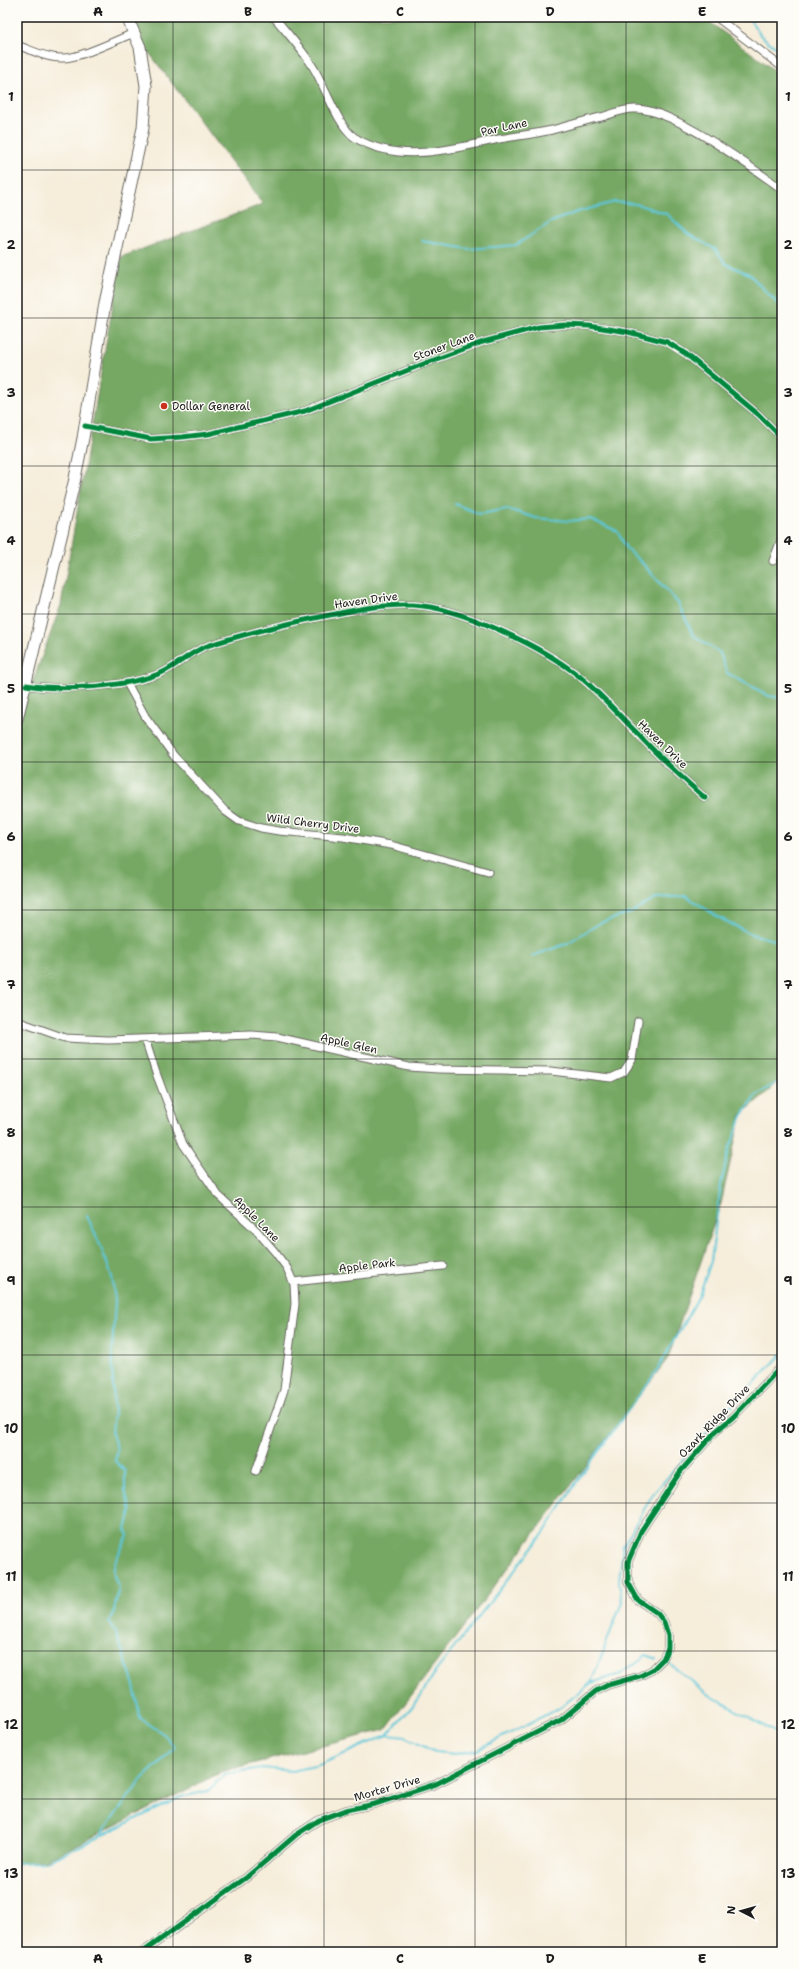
<svg xmlns="http://www.w3.org/2000/svg" width="799" height="1969" font-family="'Shantell Sans',sans-serif">
  <rect width="100%" height="100%" fill="#fdfcf7"/>
  <filter id="ink" filterUnits="userSpaceOnUse"><feTurbulence type="fractalNoise" baseFrequency=".025" numOctaves="2"/><feDisplacementMap in="SourceGraphic" scale="8" xChannelSelector="R" yChannelSelector="G"/><feConvolveMatrix kernelMatrix="1 2 1 2 8 2 1 2 1" color-interpolation-filters="sRGB"/></filter>
  <filter id="wash" filterUnits="userSpaceOnUse"><feTurbulence type="fractalNoise" baseFrequency=".012" numOctaves="4" result="noise"/><feDisplacementMap in="SourceGraphic" scale="16" xChannelSelector="R" yChannelSelector="G"/><feGaussianBlur stdDeviation="0.9" result="paint"/><feColorMatrix in="noise" values="0 0 0 0 0 0 0 0 0 0 0 0 0 0 0 0 0 1.4 0 .05"/><feComposite in="paint" operator="in"/></filter>
  <g filter="url(#wash)">
    <rect width="100%" height="100%" fill="#f6edda"/>
    <!-- forest -->
    <path fill="#76a864" stroke="#496240" d="M127,17h576l79,59v1003l-41,36 -20,88 -53,155 -283,372 -161,41 -177,89 -30,4v-1140l44,-119 60,-348 142,-53 -119,-158z"/>
    <g fill="none" stroke-linecap="round" stroke-linejoin="round">
      <!-- stream -->
      <path stroke="#5dc7d9" stroke-width="2" d="M748,17l13,19 21,16
        M422,241l47,8 47,-4 35,-23 26,-10 38,-10 21,2 31,10 21,20 27,15 11,15 23,10 33,34
        M455,504l25,10 27,-5 29,9 33,3 21,-2 27,12 9,17 19,18 33,37 15,32 27,18 7,20 42,23 13,2
        M532,956l34,-12 34,-21 31,-10 26,-15 29,-2 32,21 33,17 23,6 8,-1
        M87,1216l14,31 11,30 3,24 -3,51 2,60 -2,22 5,15 -2,12 10,10v20l6,20 -5,18 2,7c-8,16 -22,34 -9,50l-5,25 -5,10 7,12 18,52 6,33 25,17 10,13 -33,31 -41,55
        M667,1662l44,34 71,40
        M591,1683l31,-81 -3,-21 4,-35 30,-52 67,-76 62,-64
        M387,1735l18,2 30,15 20,2 22,-4 84,-43 30,-24 30,-9 25,-19 10,4
        M17,1863l30,-1 134,-65 27,-6 17,-17 37,-6 30,3 27,-6 68,-30 31,-35 18,-29 108,-138 36,-56 76,-105 43,-76 12,-35 10,-77 8,-34 13,-34 15,-22 25,-14"/>
    </g>
  </g>
  <g filter="url(#ink)">
    <g fill="none" stroke-linecap="round" stroke-linejoin="round">
      <defs>
        <path id="street" d="M274,17c13,16 28,32 39,50 11,17 25,59 41,70 44,28 98,12 145,2 17,-3 36,-5 53,-9 18,-5 35,-10 53,-14 9,-3 20,-7 29,-7 38,-2 116,58 148,80
          M716,17l66,50
          M17,45c14,5 29,13 44,13 18,1 55,-18 73,-25
          M85,426l66,13 31,-2 26,-3 97,-23 126,-50 52,-19 56,-15 26,-2 24,1 39,6 39,10 19,12 73,61 23,23
          M773,561l9,-24
          M127,683l18,33 29,40 51,55 14,10 22,7 18,3 64,6 48,8 97,27
          M26,685c35,6 102,2 135,-12 16,-7 29,-21 46,-27 39,-13 78,-22 118,-30 29,-6 57,-12 87,-11 48,2 129,41 167,71 19,15 39,38 57,56 21,23 45,45 69,66
          M17,1021l48,17 43,2 144,-5 25,2 132,30 29,2 113,2 60,7 13,-6 8,-12 6,-39
          M145,1039l11,34 27,71 35,51 39,36 18,21 12,16 7,16 1,20 -11,86 -28,81
          M293,1282l150,-16
          M143,1952l104,-75 49,-42 23,-15 27,-10 29,-6 61,-20 125,-64 35,-29 12,-6 32,-9 12,-6 11,-11 5,-11v-13l-4,-13 -7,-9 -19,-13 -10,-18v-20l13,-31 39,-59 35,-40 18,-15 49,-51"/>
        <path id="secondary" d="M17,719l57,-236 9,-45 22,-135 38,-175 3,-42 -6,-39 -13,-30"/>
      </defs>
      <!-- street casing -->
      <use href="#street" stroke="#68655e" stroke-width="9"/>
      <!-- secondary casing -->
      <use href="#secondary" stroke="#68655e" stroke-width="13"/>
      <!-- street -->
      <use href="#street" stroke="#fff" stroke-width="7"/>
      <!-- secondary -->
      <use href="#secondary" stroke="#fff" stroke-width="11"/>
      <defs>
        <path id="cycleway" d="M85,426l66,13 31,-2 26,-3 97,-23 126,-50 52,-19 56,-15 26,-2 24,1 39,6 39,10 19,12 73,61 23,23
          M26,685c35,6 102,2 135,-12 16,-7 29,-21 46,-27 39,-13 78,-22 118,-30 29,-6 57,-12 87,-11 48,2 129,41 167,71 19,15 39,38 57,56 21,23 45,45 69,66
          M143,1952l104,-75 49,-42 23,-15 27,-10 29,-6 61,-20 125,-64 35,-29 12,-6 32,-9 12,-6 11,-11 5,-11v-13l-4,-13 -7,-9 -19,-13 -10,-18v-20l13,-31 39,-59 35,-40 18,-15 49,-51"/>
      </defs>
      <!-- cycleway casing -->
      <use href="#cycleway" stroke="#fdfcf7" stroke-width="8"/>
      <!-- cycleway -->
      <use href="#cycleway" stroke="#00873e" stroke-width="5"/>
    </g>
  </g>
  <!-- grid -->
  <path fill="none" stroke="#1c1c1c" stroke-width="1" stroke-opacity="0.55" d="M173,17v1935M324,17v1935M475,17v1935M626,17v1935M17,170h765M17,318h765M17,466h765M17,614h765M17,762h765M17,910h765M17,1059h765M17,1207h765M17,1355h765M17,1503h765M17,1651h765M17,1799h765"/>
  <!-- markers -->
  <circle fill="#c8321e" stroke="#fdfcf7" stroke-width="1.5" cx="164" cy="406" r="4"/>
  <g text-anchor="middle" stroke-width="3" stroke-linejoin="round" paint-order="stroke">
    <!-- street labels -->
    <g font-size="11" fill="#1c1c1c" stroke="#fdfcf7">
      <text transform="translate(504 127) rotate(-12)" y="4">Par Lane</text>
      <text transform="translate(444 346) rotate(-20)" y="4">Stoner Lane</text>
      <text transform="translate(366 600) rotate(-8)" y="4">Haven Drive</text>
      <text transform="translate(663 744) rotate(44)" y="4">Haven Drive</text>
      <text transform="translate(313 823) rotate(7)" y="4">Wild Cherry Drive</text>
      <text transform="translate(349 1043) rotate(13)" y="4">Apple Glen</text>
      <text transform="translate(257 1219) rotate(45)" y="4">Apple Lane</text>
      <text transform="translate(367 1265) rotate(-6)" y="4">Apple Park</text>
      <text transform="translate(714 1421) rotate(-46)" y="4">Ozark Ridge Drive</text>
      <text transform="translate(387 1788) rotate(-16)" y="4">Morter Drive</text>
    </g>
    <!-- poi labels -->
    <g font-size="11" fill="#1c1c1c" stroke="#fdfcf7" text-anchor="start">
      <text x="172" y="410">Dollar General</text>
    </g>
  </g>
  <!-- margin -->
  <rect width="799" height="1969" fill="none" stroke="#fdfcf7" stroke-width="44"/>
  <!-- north arrow -->
  <g transform="translate(741 1911) rotate(276)" stroke="#fdfcf7" stroke-width="3" paint-order="stroke">
  <path d="M0-3L7 15L0 10L-7 15Z" fill="#1c1c1c"/>
  <text y="-6" font-size="11" font-weight="bold" text-anchor="middle" fill="#1c1c1c">N</text>
  </g>
  <rect x="22" y="22" width="755" height="1925" fill="none" stroke="#1c1c1c" stroke-width="1.5"/>
  <g font-size="13" text-anchor="middle" font-weight="bold" fill="#1c1c1c">
    <text x="98" y="16">A</text>
    <text x="248" y="16">B</text>
    <text x="400" y="16">C</text>
    <text x="550" y="16">D</text>
    <text x="702" y="16">E</text>
    <text x="11" y="101">1</text>
    <text x="788" y="101">1</text>
    <text x="11" y="249">2</text>
    <text x="788" y="249">2</text>
    <text x="11" y="397">3</text>
    <text x="788" y="397">3</text>
    <text x="11" y="545">4</text>
    <text x="788" y="545">4</text>
    <text x="11" y="693">5</text>
    <text x="788" y="693">5</text>
    <text x="11" y="841">6</text>
    <text x="788" y="841">6</text>
    <text x="11" y="989">7</text>
    <text x="788" y="989">7</text>
    <text x="11" y="1137">8</text>
    <text x="788" y="1137">8</text>
    <text x="11" y="1285">9</text>
    <text x="788" y="1285">9</text>
    <text x="11" y="1433">10</text>
    <text x="788" y="1433">10</text>
    <text x="11" y="1581">11</text>
    <text x="788" y="1581">11</text>
    <text x="11" y="1729">12</text>
    <text x="788" y="1729">12</text>
    <text x="11" y="1878">13</text>
    <text x="788" y="1878">13</text>
    <text x="98" y="1963">A</text>
    <text x="248" y="1963">B</text>
    <text x="400" y="1963">C</text>
    <text x="550" y="1963">D</text>
    <text x="702" y="1963">E</text>
  </g>
</svg>
